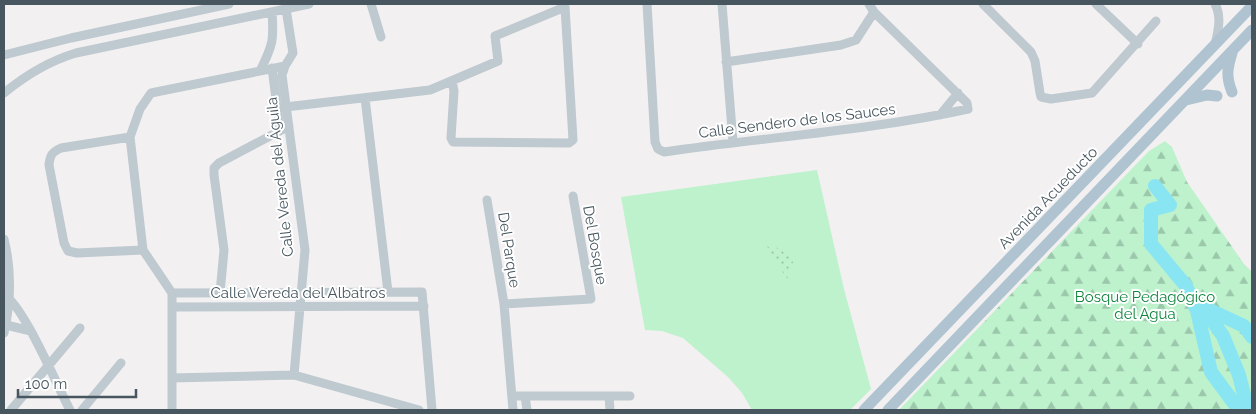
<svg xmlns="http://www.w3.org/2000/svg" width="1256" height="414" font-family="Raleway,sans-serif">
  <defs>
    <pattern id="forest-firs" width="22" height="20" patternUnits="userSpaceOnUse" patternTransform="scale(1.25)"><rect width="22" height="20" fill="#bdf2cd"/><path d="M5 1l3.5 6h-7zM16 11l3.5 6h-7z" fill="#9bc7aa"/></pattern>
    <pattern id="park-dots" width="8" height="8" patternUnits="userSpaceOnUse" patternTransform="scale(1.25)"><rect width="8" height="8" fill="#bdf2cd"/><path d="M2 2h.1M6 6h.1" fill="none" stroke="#9bc7aa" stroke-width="1.8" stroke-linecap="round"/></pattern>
  </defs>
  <rect width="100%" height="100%" fill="#f3f0f1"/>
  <!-- green -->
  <path fill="#bdf2cd" d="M817,170l27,119 27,100 -21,21h-98l-10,-17 -14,-16 -45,-39 -21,-7 -17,-1 -24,-133z"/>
  <!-- forest -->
  <path fill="url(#forest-firs)" d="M1165,141l7,6 15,35 57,82 8,8v138h-353l250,-259z"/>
  <!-- park -->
  <path fill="url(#park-dots)" d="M762,238l32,21 -7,20 -2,-3z"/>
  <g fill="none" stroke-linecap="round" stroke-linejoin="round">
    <!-- river -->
    <path stroke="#89e5f1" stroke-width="14" d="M1155,186l15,19 -19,5v34l35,42 11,25 14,61 28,38
      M1201,306l43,20 8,11
      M1202,306l21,30 16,39 7,28 6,2"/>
    <!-- minor -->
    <path stroke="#bec9d0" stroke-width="9" d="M371,4l10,33
      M647,4l8,138 3,7 6,3c101,-15 204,-21 304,-43l-1,-6 -93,-91 -5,-8
      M722,4l11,138
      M983,4l48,48 4,9 5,32 1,4 10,2 41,-6 64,-72
      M1096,4l42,40
      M286,9l7,44 -8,13 -3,9 23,175 -11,125
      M1215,45c3,-14 7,-28 0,-41
      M4,55l67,-17 158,-34
      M726,62l115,-17 15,-5 18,-28
      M272,68l8,62
      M260,71c13,-26 14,-31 12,-59
      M4,93c22,-18 45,-32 72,-40l233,-49
      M365,98l23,194
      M277,108l153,-18 68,-29 -3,-25 70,-29 8,133 -4,3 -116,-1 -2,-4 3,-47 -2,-10
      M940,115l18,-22
      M130,137l-69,11c-9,4 -11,7 -12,17l15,78 4,8 9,2 66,-3
      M487,200l17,104 9,106
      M4,239c8,32 7,63 0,94
      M172,293l250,-1 10,118
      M220,293l4,-43 -10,-75v-7l5,-5 70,-37
      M4,295c19,9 54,93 66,115
      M504,304l87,-5 -18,-103
      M172,307l252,-1
      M6,325l25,6
      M172,378l122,-3 125,35
      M512,396h118
      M525,396l2,14
      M609,396l1,14
      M11,410l69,-82
      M82,410l39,-47
      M172,410v-117l-29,-43 -13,-113 10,-28 11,-16 134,-27"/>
    <!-- major -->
    <path stroke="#afc3d0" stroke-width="11" d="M1232,92c-6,-15 -5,-23 0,-39
      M1186,100l21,-5 10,1
      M864,410l388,-404
      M888,410l364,-380"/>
  </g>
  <g text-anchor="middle" stroke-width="4" stroke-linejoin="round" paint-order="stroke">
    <!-- street labels -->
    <g font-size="15" fill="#47565f" stroke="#fff">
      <text transform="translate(797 121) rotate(-7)" y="5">Calle Sendero de los Sauces</text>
      <text transform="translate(280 177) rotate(-96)" y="5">Calle Vereda del Águila</text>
      <text transform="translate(1048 198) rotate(-46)" y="5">Avenida Acueducto</text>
      <text transform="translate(595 245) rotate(80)" y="5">Del Bosque</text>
      <text transform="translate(509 250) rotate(81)" y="5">Del Parque</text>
      <text x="298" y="298">Calle Vereda del Albatros</text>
    </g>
    <!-- park labels -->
    <g font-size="15" fill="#138641" stroke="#fff">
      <text x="1145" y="302">Bosque Pedagógico<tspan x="1145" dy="17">del Agua</tspan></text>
    </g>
  </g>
  <!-- border -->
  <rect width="1256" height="414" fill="none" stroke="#47565f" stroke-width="10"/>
  <!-- scale -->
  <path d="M18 389v8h118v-8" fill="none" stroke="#47565f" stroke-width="2.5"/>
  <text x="25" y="389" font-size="15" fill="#47565f" stroke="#ffffff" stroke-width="4" paint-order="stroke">100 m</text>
</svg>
